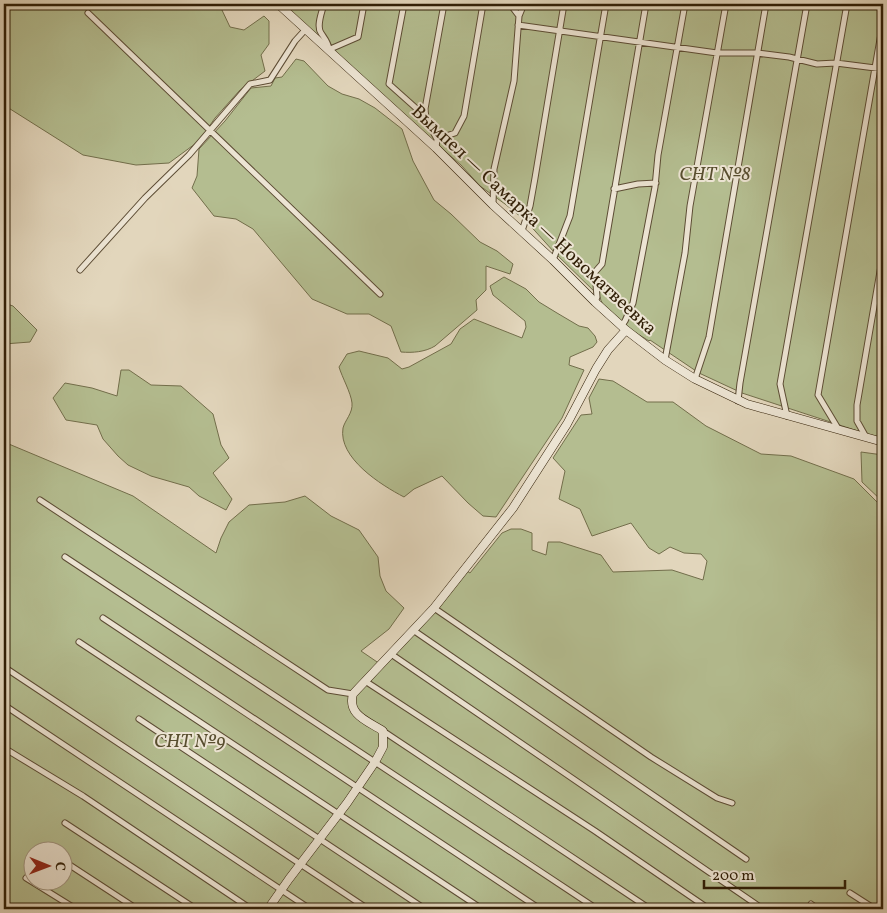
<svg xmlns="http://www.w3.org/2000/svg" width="887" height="913" font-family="Vollkorn,serif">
  <rect width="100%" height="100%" fill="#e2d6bc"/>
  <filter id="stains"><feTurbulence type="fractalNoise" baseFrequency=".004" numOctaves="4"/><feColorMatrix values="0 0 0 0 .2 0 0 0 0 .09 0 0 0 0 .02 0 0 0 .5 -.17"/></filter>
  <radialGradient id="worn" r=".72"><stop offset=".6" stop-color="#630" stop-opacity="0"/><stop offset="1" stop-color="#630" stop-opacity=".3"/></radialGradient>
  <!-- green -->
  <path fill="#b4bd90" stroke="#726e4b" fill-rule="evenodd" d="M4,4h212l5,4 9,19 14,3 20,-14 5,5v23l-8,11 4,16 -25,19 -25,28 -16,23 -30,22 -33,2 -53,-10 -76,-48 -3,-3z
    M282,4h601v434l-16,-4 -125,-41 -43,-20 -49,-33 -1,1c-14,-9 -46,-27 -49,-44l-46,-45 -28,-31 -21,-17 -25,-18 -19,-21 -42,-36z
    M296,59l8,2 24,25 14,8 17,5 16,9 27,21 11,32 21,39 17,14 29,28 17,9 16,13 -3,10 -24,-8v24l-10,10 1,10 -42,36c-10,6 -22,7 -34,6l-10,-26 -22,-12h-22l-35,-15 -59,-70 -17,-10 -22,-3 -22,-28 5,-12 2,-27 26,-28 26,-33 20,-2 4,-8 7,-1z
    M504,277l22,12 13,13 18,11 22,13 9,2 7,8 2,6 -4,5 -23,10 -1,8 15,5 -22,48 -66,99 -13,-1 -15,-13 -26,-27 -28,13 -10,8c-23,-12 -66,-39 -61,-69 2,-8 10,-15 9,-25 -1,-10 -10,-26 -13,-36l8,-13 12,-3 29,7 14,11 7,-2 42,-23 9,-15 14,-10 48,19 4,-11 -1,-6 -32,-26 -3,-9z
    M4,303l9,3 24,24 -7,12 -26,2z
    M121,370h8l22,15 30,1 32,28 8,31 8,13 -16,15 19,26 -6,11 -27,-14 -10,-9 -38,-11 -23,-11 -10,-9 -15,-17 -6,-14 -31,-5 -13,-22 12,-15 27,5 25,8z
    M599,379l14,2 34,21h26l33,24 55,28 30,2 63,23 29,29v401h-879v-467l129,54 83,57 5,-15 8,-16 20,-17 36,-3 20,-6 26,20 28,14 19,27 2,19 6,15 18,17 -15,21 -28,22 22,15 84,-95 3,2 32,-40 9,-4h10l11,4v17l14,5 2,-13h12l41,13 12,17 59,-2 31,10 4,-19 -6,-7 -17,-1 -14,-6 -11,7 -10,-6 -18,-25 -39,13 -12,-27 -21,-10 6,-28 -12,-13 28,-43 11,-1 -3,-16zM32,850h30v30h-30z
    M861,452l22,3v47l-21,-20z"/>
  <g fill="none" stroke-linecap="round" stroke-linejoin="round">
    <defs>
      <path id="street" d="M324,4c-2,8 -8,22 -3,29 4,6 7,9 8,16
        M404,4l-15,80 28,25h8
        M88,13l292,281
        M519,16l5,-12
        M518,25l199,28h40l32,4 28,7 19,-1 47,6
        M328,50l30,-13 6,-33
        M437,139l-11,-20 -1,-10 19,-105
        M436,148l1,-9 18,-6 9,-17 19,-112
        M614,189l24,-5 18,-1
        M493,205l1,-36 20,-88 5,-65 -9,-12
        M522,231l8,-25 5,-28 29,-174
        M553,260l17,-44 36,-212
        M80,270l65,-72 44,-43 61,-71 20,-4 25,-39 10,-11
        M595,302l2,-5 -2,-25 7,-8 44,-260
        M622,325l3,-4 8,-18 22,-116 3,-32 27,-151
        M665,360l20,-107 5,-47 36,-202
        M695,379l14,-42 57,-333
        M738,401l2,-18 67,-379
        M787,416l-7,-32 67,-380
        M839,430l-21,-35 65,-373
        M866,437l-9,-16v-16l26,-151
        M40,500l288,190 25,4
        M65,557l532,352
        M434,608l217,149 66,41 15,5
        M103,618l437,291
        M413,630l333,229
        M79,642l403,267
        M391,654l372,255
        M4,667l364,242
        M365,681l230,150 114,78
        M4,705l306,204
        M139,719l286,190
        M383,731l267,178
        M4,748l79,48 168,113
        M65,823l131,86
        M47,849l1,1
        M62,860l75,49
        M26,878l50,31
        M850,893l25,16
        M811,904l7,5"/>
      <path id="secondary" d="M278,4l158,144 57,57 60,55 42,42 31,28 39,30 30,19 52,25 136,38
        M268,909l21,-30 58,-76 28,-41 8,-15v-16c-15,-10 -36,-16 -30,-37l81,-86 79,-100 54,-84 29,-55 12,-19 18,-20"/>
    </defs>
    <!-- street casing -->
    <use href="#street" stroke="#5c4c34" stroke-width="7"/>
    <!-- secondary casing -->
    <use href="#secondary" stroke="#301e06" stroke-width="9"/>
    <!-- street -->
    <use href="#street" stroke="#ece4d3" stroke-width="5"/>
    <!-- secondary -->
    <use href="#secondary" stroke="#ece4d3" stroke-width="8"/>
  </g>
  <g text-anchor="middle" stroke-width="4" stroke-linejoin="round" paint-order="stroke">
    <!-- park labels -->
    <g font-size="19" font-style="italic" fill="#584e2f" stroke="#ece4d3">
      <text x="715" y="180">СНТ №8</text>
      <text x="190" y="747">СНТ №9</text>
    </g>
    <!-- street labels -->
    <g font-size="19" fill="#301e06" stroke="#ece4d3">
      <text transform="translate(535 219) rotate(43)" y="7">Вымпел — Самарка — Новоматвеевка</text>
    </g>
  </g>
  <!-- margin -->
  <rect width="887" height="913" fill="none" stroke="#e2d6bc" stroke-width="20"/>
  <rect x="5" y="5" width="877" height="903" fill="none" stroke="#301e06" stroke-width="2.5"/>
  <rect x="10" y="10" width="867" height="893" fill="none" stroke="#301e06"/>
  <!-- north arrow -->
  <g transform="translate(48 866) rotate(91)"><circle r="24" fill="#ece4d3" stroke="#a19581"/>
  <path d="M0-4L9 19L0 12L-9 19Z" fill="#8f2418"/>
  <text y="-8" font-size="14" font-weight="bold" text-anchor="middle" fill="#301e06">С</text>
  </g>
  <!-- scale -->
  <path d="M704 880v8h141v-8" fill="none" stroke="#301e06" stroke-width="2.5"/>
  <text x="712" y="880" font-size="15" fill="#301e06" stroke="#ece4d3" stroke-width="4" paint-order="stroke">200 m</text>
  <rect width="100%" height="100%" filter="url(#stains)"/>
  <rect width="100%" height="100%" fill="url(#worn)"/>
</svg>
